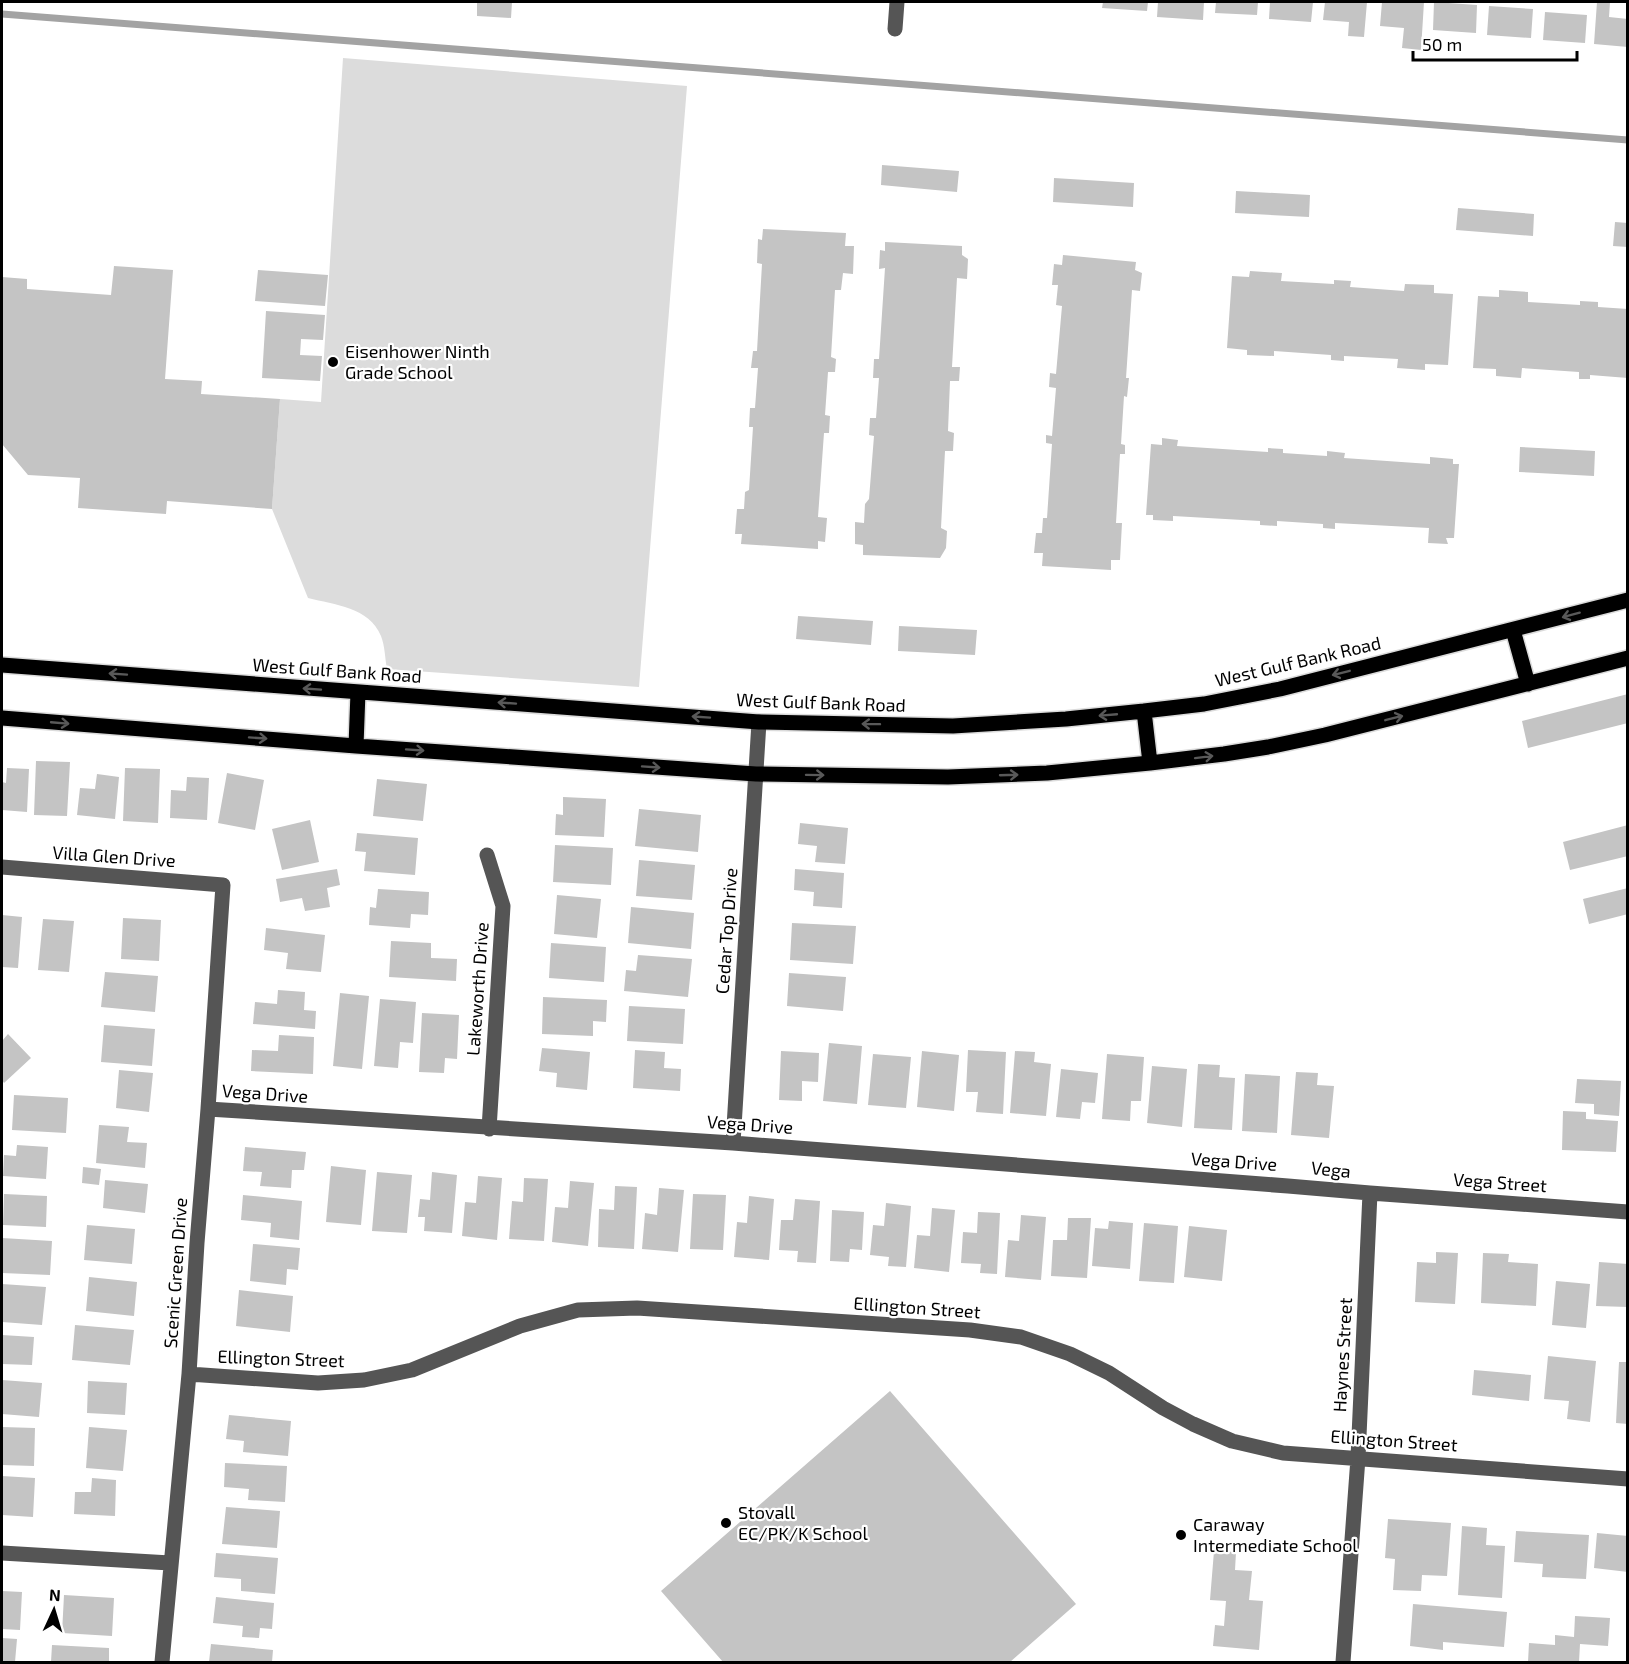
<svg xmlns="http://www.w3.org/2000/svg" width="1629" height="1664" font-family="'Exo 2',sans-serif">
  <rect width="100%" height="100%" fill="#fff"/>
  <!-- green -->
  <path fill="#dcdcdc" d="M343,58l344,28 -48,601 -252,-18c-2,-10 -2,-23 -6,-33 -12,-29 -46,-31 -73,-38l-36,-89 8,-110 41,3z"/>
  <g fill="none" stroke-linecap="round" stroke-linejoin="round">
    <!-- stream -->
    <path stroke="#a3a3a3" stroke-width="7" d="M2,14l1626,126"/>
  </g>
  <!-- building -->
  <path fill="#c4c4c4" d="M477,2h35l-1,16 -34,-2z
    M1103,2h45l-1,9 -45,-3z
    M1158,2h46l-1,18 -46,-3z
    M1216,2h42l-1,13 -42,-2z
    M1270,2h43l-2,20 -42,-3z
    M1325,2h42l-3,35 -16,-1 1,-14 -26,-2z
    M1382,2h42l-3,48 -19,-2 2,-20 -24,-2z
    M1434,2l43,3 -1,28 -43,-3z
    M1597,2h13l-1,15 19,2v28l-34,-3z
    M1489,6l44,3 -2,29 -44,-3z
    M1545,12l42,3 -2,28 -42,-3z
    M882,165l77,6 -2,21 -76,-7z
    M1054,178l80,5 -1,24 -80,-5z
    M1236,191l74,4 -1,22 -74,-4z
    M1458,208l76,6 -1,22 -77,-6z
    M1615,222l13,1v24l-15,-1z
    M763,229l83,4 -1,13h9l-1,28 -10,-1 -2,17h-6l-4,67 5,2 -1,13h-7l-3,43 5,1 -1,17h-5l-6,84 9,1 -2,24 -7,-1v8l-77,-5 1,-10h-7l2,-25h7l1,-17 4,-2 4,-63h-4l1,-19h5l3,-40h-7l2,-17h4l5,-87 -5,-1 1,-24 4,1z
    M885,242l77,4v9l6,4 -1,20 -10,-1 -5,89h8l-1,14h-9l-2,50 6,2 -1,18h-8l-4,77 6,3 -1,17 -6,10 -77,-3v-10l-8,-1v-22l9,1 1,-19 4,-5 5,-63 -5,-1 1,-17h6l3,-40h-6l1,-19h5l6,-91 -6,1 1,-19 5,1z
    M1063,255l73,7 -1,8 7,3 -2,18 -8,-1 -6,88h3l-2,19 -3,-1 -3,48 4,1v9h-5l-4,69h6l-2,37h-9v10l-69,-4 1,-13h-9l2,-20h6l1,-15h4l5,-74 -6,-1v-8l6,1 4,-48 -7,-1 1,-14 6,1 6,-68 -6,-1 2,-20h-6l2,-21 8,1z
    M114,266l59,4 -8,109 37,2 -1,13 79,5 -8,110 -105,-8 -1,13 -88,-6 2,-30 -52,-3 -26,-31v-167l25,2v10l84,6z
    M258,270l70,5 -3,31 -70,-5z
    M1250,271l32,2 -1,8 53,3v-4l17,1 -1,6 54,4 1,-7 29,1v8l19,1 -5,71 -23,-1v6l-28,-2 1,-9 -54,-3v5l-13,-1v-5l-57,-4v5l-27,-1v-5l-20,-2 5,-72 17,1z
    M1499,290l29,2v10l52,3v-4l18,1v5l30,2v69l-38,-3v4h-11v-7l-57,-4 -1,10 -25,-2v-7l-23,-1 5,-72 21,1z
    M266,311l59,4 -2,25 -22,-1 -1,16 22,1 -2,25 -58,-3z
    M1162,438l16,2 -1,6 91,6v-4l15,1v4l44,3v-5l18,2 -1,5 86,6v-7l23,2v5h6l-5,74h-8l2,6 -20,-1 1,-15 -94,-5v6l-12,-1v-4l-46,-3v5l-17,-1v-4l-87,-5v5l-20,-1v-5h-7l5,-71 11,1z
    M1520,447l75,4 -1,25 -75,-4z
    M798,616l75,5 -2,24 -75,-6z
    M899,626l78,4 -2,25 -77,-4z
    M1628,694v29l-100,25 -6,-27z
    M36,761l34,1 -3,54 -33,-1z
    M7,768l22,1 -2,43 -25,-2v-28l4,1z
    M125,768l35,1 -2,54 -35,-2z
    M227,773l37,7 -9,50 -37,-7z
    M97,774l22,3 -4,42 -38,-4 3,-27 15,1z
    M187,777l22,1 -2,42 -37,-2 1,-28 15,1z
    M377,779l50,5 -4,37 -50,-5z
    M563,797l43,2 -2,38 -49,-2 1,-21 7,1z
    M639,809l62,6 -3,37 -63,-6z
    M310,820l9,42 -37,8 -10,-41z
    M800,823l48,5 -3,36 -30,-2 2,-16 -19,-2z
    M1628,825v31l-58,14 -7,-28z
    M357,833l61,5 -3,37 -51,-4 2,-19 -11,-1z
    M555,845l58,3 -2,37 -58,-3z
    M639,860l56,5 -3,35 -56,-4z
    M337,869l3,16 -13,3 3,19 -25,4 -3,-13 -22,4 -4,-23z
    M795,869l49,4 -2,35 -29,-2 1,-14 -20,-2z
    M1628,888v26l-39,10 -6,-25z
    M378,889l51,3 -1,23 -17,-1 -1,14 -41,-3 1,-18 6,1z
    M557,895l44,4 -4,39 -43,-4z
    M631,907l63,6 -3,36 -63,-6z
    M2,915l20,2 -4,51 -16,-1z
    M123,918l38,2 -2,41 -38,-2z
    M43,919l31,2 -5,51 -31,-2z
    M792,923l64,3 -3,38 -63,-4z
    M266,928l59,7 -4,37 -35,-3 2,-16 -24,-3z
    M391,941l40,2v15l26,1 -1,22 -67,-4z
    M551,943l55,4 -2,35 -55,-4z
    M638,955l54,4 -4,38 -64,-6 2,-21 10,1z
    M105,972l53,4 -3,36 -54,-5z
    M789,973l57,4 -3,34 -56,-5z
    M278,990l27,2 -1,18 12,1 -1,18 -62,-5 2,-22 22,2z
    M340,993l29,3 -7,73 -29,-3z
    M543,997l64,3 -1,22 -13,-1v15l-51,-2z
    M380,999l36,3 -3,41 -13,-1 -2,26 -24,-2z
    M629,1006l56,3 -2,35 -56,-3z
    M422,1013l37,2 -2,44 -12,-1 -1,15 -25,-1z
    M104,1025l51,4 -3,37 -51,-4z
    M8,1034l23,24 -27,25 -2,-3v-39z
    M279,1035l35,2 -1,37 -62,-3 1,-21 26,1z
    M829,1043l33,3 -5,58 -34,-3z
    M542,1048l48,4 -3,38 -31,-3 1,-14 -18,-2z
    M635,1050l30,2 -1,16 17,1 -1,22 -47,-3z
    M968,1050l38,2 -3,62 -27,-2 2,-20h-12z
    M781,1051l38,2 -1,29 -16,-1v20l-23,-1z
    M922,1051l37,4 -5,56 -37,-4z
    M1015,1051l20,1 -1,10 17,2 -5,52 -36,-3z
    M873,1054l38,3 -5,51 -38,-3z
    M1107,1054l37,3 -3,44h-10l-1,20 -28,-2z
    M1198,1064l22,1 -1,12 16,1 -3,52 -38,-2z
    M1152,1066l35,3 -5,58 -35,-4z
    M1061,1069l37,4 -3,30 -13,-1 -2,17 -24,-2z
    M119,1070l34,3 -4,39 -33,-4z
    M1296,1072l22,1 -1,12 17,1 -5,52 -38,-3z
    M1245,1074l35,2 -3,57 -35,-2z
    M1577,1079l44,2 -2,35 -25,-2v-10l-19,-1z
    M14,1095l54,3 -2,35 -54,-3z
    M1563,1111l23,1v7l32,2 -2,31 -54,-2z
    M99,1125l30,2 -2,15 20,1 -2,25 -49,-5z
    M17,1145l31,2 -2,32 -43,-3 1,-21 12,1z
    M245,1147l61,5 -2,18h-12l-1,18 -31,-2 2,-14 -19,-1z
    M331,1166l35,4 -5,55 -35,-3z
    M83,1167l18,2 -2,16 -17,-2z
    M377,1172l35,3 -5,58 -35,-2z
    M432,1172l25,3 -5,58 -28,-2 1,-14h-7l2,-18 10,1z
    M478,1176l24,2 -5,62 -35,-4 3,-34 11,1z
    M524,1178l24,1 -4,62 -35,-2 3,-38 11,1z
    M105,1180l43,4 -3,29 -42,-5z
    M570,1181l24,2 -6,63 -36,-4 3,-35 13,1z
    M615,1186l22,1 -3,62 -36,-2 1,-38 15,1z
    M659,1188l25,2 -6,62 -36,-3 3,-36 12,2z
    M4,1194l43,2 -1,31 -43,-2z
    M693,1194l33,1 -3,55 -33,-1z
    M243,1195l59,6 -3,39 -29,-3 1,-14 -30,-3z
    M749,1196l25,3 -5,61 -35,-3 3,-35 10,1z
    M795,1199l25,2 -4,62 -19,-1 1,-11 -19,-1 2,-30h12z
    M886,1203l25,3 -5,61 -18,-1 1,-9 -19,-2 3,-30 11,1z
    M932,1208l23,2 -6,62 -35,-4 3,-33 13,1z
    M832,1210l32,2 -2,38 -12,-1 -1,13 -19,-1z
    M978,1212l22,1 -3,61 -17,-1 1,-9 -20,-1 2,-31 14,1z
    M1021,1215l25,2 -5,63 -36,-3 3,-37 11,1z
    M1068,1218h23l-4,60 -36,-2 2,-36h14z
    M1109,1221l24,2 -3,46 -38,-3 3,-38 13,1z
    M1144,1223l34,3 -4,57 -35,-2z
    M87,1225l48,4 -3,35 -48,-4z
    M1189,1226l38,4 -5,51 -38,-4z
    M2,1238l50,3 -2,34 -48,-2z
    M253,1244l47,4 -2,22 -11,-1 -1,16 -36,-4z
    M1436,1252l22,1 -3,51 -40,-2 2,-40 19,1z
    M1483,1253l26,1 -1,8 30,2 -2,42 -55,-3z
    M1599,1262l29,2v43l-32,-1z
    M89,1277l48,5 -3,34 -48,-5z
    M1556,1281l34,3 -4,44 -34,-3z
    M2,1284l44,3 -4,38 -40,-3z
    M239,1290l54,6 -3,36 -54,-6z
    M75,1325l59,5 -4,35 -58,-5z
    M2,1335l32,2 -2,28 -30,-1z
    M1548,1356l48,5 -6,61 -23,-3 2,-18 -25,-2z
    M1619,1362h9v62l-12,-1z
    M1474,1370l57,5 -2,26 -57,-6z
    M2,1380l40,3 -3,34 -37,-3z
    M88,1381l39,2 -2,32 -38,-2z
    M890,1391l186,213 -66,58h-287l-62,-71z
    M229,1415l62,6 -3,35 -45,-4 1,-11 -18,-2z
    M2,1427l33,1 -1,38 -32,-1z
    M89,1427l38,3 -4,41 -37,-3z
    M225,1463l62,3 -2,36 -37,-2 1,-11 -25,-2z
    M2,1476l33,2 -2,39 -31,-2z
    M92,1478l24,2 -1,36 -41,-2 1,-22h16z
    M226,1507l54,4 -3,37 -55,-4z
    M1388,1519l63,4 -4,53 -25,-1 -1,16 -28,-1 2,-31 -10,-1z
    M1462,1526l25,2 -1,17 19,1 -3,52 -44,-3z
    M1516,1531l73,4 -3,44 -44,-2 1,-13 -29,-2z
    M1597,1533l31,3v36l-34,-4z
    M1214,1551l22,1 -1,18 17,1 -3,29 14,1 -4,49 -46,-4 2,-21 9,1 2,-25 -16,-1z
    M216,1553l62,5 -3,36 -34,-3v-12l-27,-2z
    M2,1591l20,1 -2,38 -18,-1z
    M64,1595l50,3 -2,38 -50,-3z
    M216,1597l58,6 -2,26 -12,-1 -1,10 -17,-1 1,-11 -30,-3z
    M1413,1604l94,8 -3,35 -61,-5v8l-33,-4z
    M1575,1616l35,2 -2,28 -28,-2 -1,18h-51l1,-19 26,2v-10l19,2z
    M2,1638l15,1 -2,23h-13z
    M211,1644l62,6 -1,12h-63z
    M52,1645l57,3v14h-58z"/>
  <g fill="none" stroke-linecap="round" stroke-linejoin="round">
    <defs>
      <path id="major" d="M1513,630l15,54
        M2,665l757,57 194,4 113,-7 78,-8 60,-7 76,-15 348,-89
        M1144,711l6,52
        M2,718l354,28 400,28 192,3 99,-4 103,-10 74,-9 44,-7 57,-12 303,-77
        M356,746l2,-54"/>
    </defs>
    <!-- major casing -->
    <use href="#major" stroke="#dbdbdb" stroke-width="18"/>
    <!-- minor -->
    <path stroke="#555" stroke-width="15" d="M895,29l2,-27
      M487,855l16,51 -14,223
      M2,867l221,18 -15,224 -11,134 -8,131 -27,288
      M208,1109l525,34 555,43 82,7 258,19
      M733,1143l26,-421
      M189,1374l129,9 46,-3 48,-10 108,-44 58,-16 59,-2 333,22 51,7 49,17 39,19 54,35 30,16 39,17 51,12 345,26
      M2,1553l168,10
      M1343,1662l15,-204 12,-265"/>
    <!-- major -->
    <use href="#major" stroke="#000" stroke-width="15"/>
  </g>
  <!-- one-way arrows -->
  <defs><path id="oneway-shaft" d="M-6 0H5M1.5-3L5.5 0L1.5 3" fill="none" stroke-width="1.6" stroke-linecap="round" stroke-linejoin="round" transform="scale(1.5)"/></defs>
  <g stroke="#595959">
    <use href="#oneway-shaft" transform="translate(1571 615) rotate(165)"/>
    <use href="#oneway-shaft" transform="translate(1341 673) rotate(166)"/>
    <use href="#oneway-shaft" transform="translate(118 674) rotate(-176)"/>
    <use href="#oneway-shaft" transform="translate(312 689) rotate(-176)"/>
    <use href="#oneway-shaft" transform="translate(507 703) rotate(-176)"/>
    <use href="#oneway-shaft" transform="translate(1108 715) rotate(175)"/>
    <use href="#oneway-shaft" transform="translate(701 717) rotate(-176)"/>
    <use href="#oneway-shaft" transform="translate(1394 718) rotate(-14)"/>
    <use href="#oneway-shaft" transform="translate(60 723) rotate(5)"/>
    <use href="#oneway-shaft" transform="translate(871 724) rotate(-179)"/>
    <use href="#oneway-shaft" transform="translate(258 738) rotate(4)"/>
    <use href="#oneway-shaft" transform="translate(415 750) rotate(4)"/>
    <use href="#oneway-shaft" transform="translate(1204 757) rotate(-7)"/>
    <use href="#oneway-shaft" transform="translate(651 767) rotate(4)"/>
    <use href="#oneway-shaft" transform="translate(815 775) rotate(1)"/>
    <use href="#oneway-shaft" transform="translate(1009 775) rotate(-2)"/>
  </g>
  <!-- markers -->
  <g fill="#000" stroke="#fff" stroke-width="2">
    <circle cx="333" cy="362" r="6"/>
    <circle cx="726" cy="1523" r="6"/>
    <circle cx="1181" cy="1535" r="6"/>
  </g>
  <g text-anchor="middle" stroke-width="4.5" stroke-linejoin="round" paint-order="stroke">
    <!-- poi labels -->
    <g font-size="18" fill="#000" stroke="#fff" text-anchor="start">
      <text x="345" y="358">Eisenhower Ninth<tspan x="345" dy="21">Grade School</tspan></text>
      <text x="738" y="1519">Stovall<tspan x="738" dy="21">EC/PK/K School</tspan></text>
      <text x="1193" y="1531">Caraway<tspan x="1193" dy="21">Intermediate School</tspan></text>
    </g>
    <!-- street labels -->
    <g font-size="18" fill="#000" stroke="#fff">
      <text transform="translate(1298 662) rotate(-13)" y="6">West Gulf Bank Road</text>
      <text transform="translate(337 671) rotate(4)" y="6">West Gulf Bank Road</text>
      <text transform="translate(821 703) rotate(2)" y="6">West Gulf Bank Road</text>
      <text transform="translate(114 857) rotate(4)" y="6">Villa Glen Drive</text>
      <text transform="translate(727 931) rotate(-86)" y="6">Cedar Top Drive</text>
      <text transform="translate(478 989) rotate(-86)" y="6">Lakeworth Drive</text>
      <text transform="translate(265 1094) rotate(4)" y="6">Vega Drive</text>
      <text transform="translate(750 1125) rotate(4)" y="6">Vega Drive</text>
      <text transform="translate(1234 1162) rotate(4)" y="6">Vega Drive</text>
      <text transform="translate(1331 1170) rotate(6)" y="6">Vega</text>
      <text transform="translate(1500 1183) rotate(4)" y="6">Vega Street</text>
      <text transform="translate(176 1273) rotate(-86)" y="6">Scenic Green Drive</text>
      <text transform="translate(917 1308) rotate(4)" y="6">Ellington Street</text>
      <text transform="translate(1343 1355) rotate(-87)" y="6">Haynes Street</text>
      <text transform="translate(281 1359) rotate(2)" y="6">Ellington Street</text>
      <text transform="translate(1394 1441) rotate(4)" y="6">Ellington Street</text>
    </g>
  </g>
  <!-- border -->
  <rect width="1629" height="1664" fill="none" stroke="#000000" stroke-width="6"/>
  <!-- north arrow -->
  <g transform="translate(54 1610) rotate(4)" stroke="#ffffff" stroke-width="4.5" paint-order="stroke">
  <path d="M0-4.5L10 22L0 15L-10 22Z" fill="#000000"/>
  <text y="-9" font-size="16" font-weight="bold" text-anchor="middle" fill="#000000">N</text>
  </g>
  <!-- scale -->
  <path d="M1413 51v9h164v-9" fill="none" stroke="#000000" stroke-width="3"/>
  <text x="1422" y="51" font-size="18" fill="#000000" stroke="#ffffff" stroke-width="4.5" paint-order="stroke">50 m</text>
</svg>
